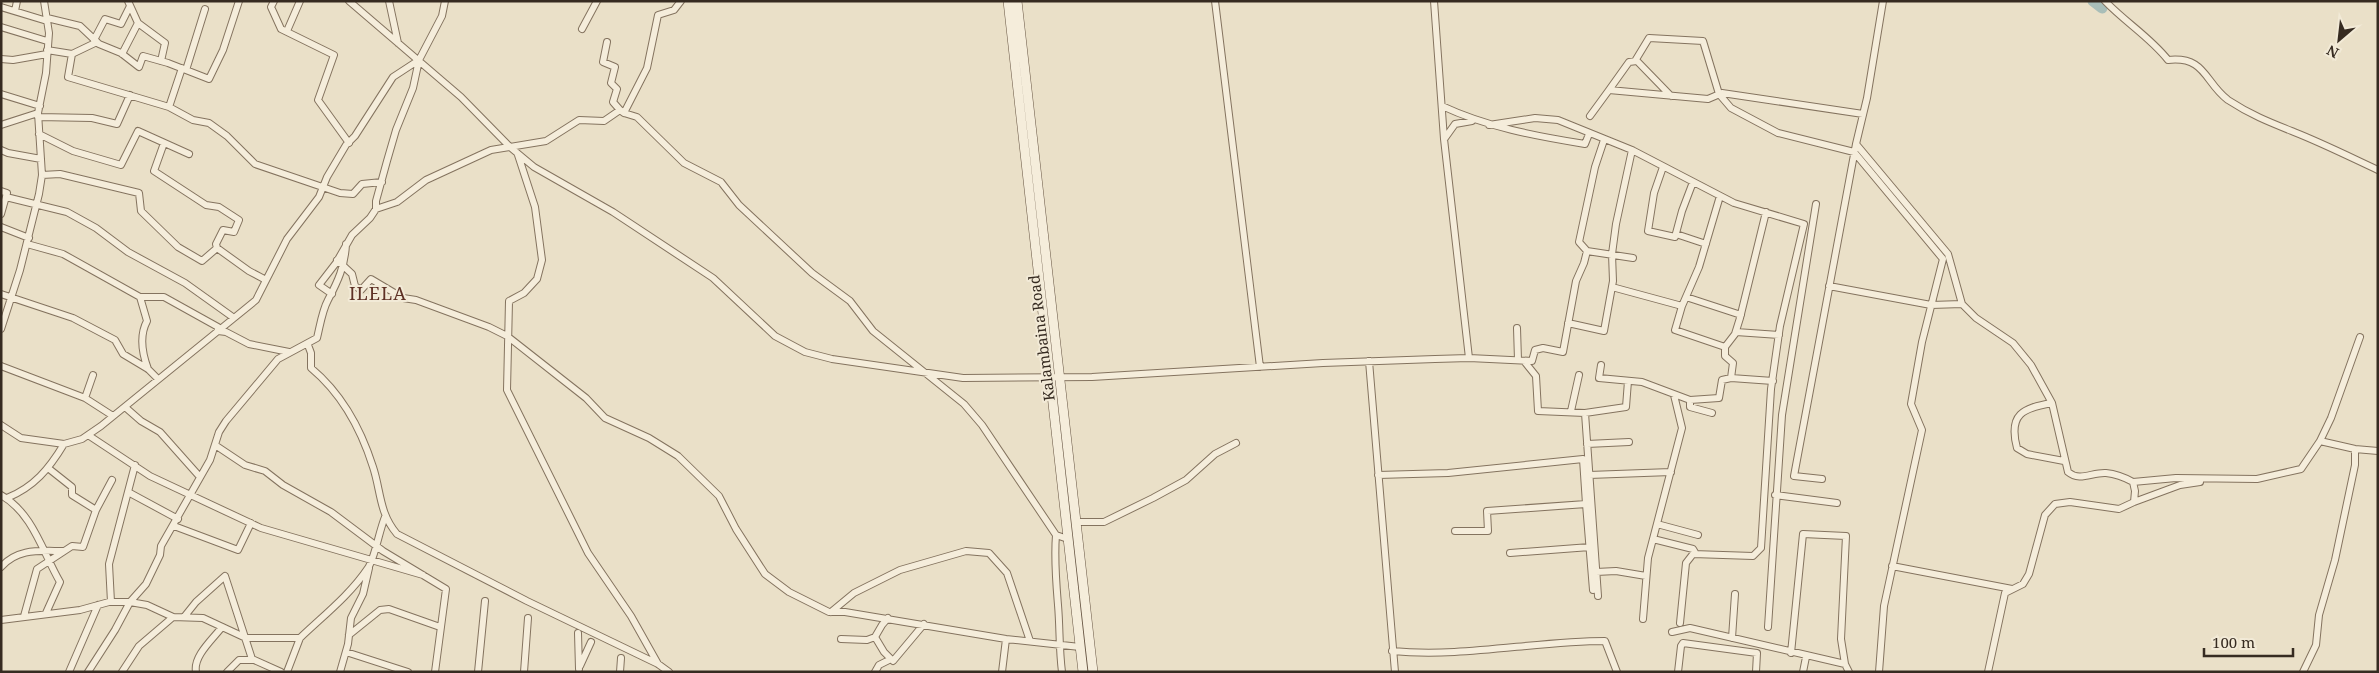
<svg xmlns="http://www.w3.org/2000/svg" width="2379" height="673" font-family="'Noto Serif',serif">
  <rect width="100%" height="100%" fill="#eae0c8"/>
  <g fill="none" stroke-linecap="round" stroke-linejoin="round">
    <!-- river -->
    <path stroke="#a9beb8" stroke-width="11" d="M2093,1l9,7"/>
    <defs>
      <path id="street" d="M274,1l-3,6 10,22 53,26 -16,45 31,43
        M349,1l112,96 49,50 24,20 79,45 100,66 62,58 30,16 27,7 131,19 129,-1 231,-14 112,-4 34,-1 63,3 3,-11 8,-2 20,4 13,-71 8,-18 3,-12
        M389,1l9,42
        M681,1l-7,9 -16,5 -11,53 -23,45 13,4 47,46 37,19 18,23 73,68 38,28 23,30 91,73 18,21 74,110 12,4
        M1215,1l45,366
        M1434,1l10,138 25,219
        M2105,1c20,21 46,37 63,59 38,-4 36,22 60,40 23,15 41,22 66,32 28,11 56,25 84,38
        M1,7l46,14
        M15,11l2,-10
        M47,18l33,8 19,18 22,9 18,14 4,-11 25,7 41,16 14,-29 16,-49
        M138,23l27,20 -4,18
        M1,27l46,14
        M582,29l15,-28
        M287,31l13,-30
        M94,40l11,-21 16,5 9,-18
        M607,42l-4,20 12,5 -4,16 6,6 -4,13 7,8
        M47,50l25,4 -4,23 101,30 24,13 16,3 18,13 28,28 85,29 13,1 9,-10 20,-2
        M72,54l25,-12
        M122,54l16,-31 -10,-22
        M1,59l12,1 34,-6
        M1635,61l14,-23 54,3 16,53 12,14 47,25 76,19 89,107 -21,83 -11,62 11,26 -38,176 -5,66
        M186,70l19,-61
        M1609,90l20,-28 8,-1 34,35
        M1,94l39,12
        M1442,106c45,21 93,30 143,38l4,-10
        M169,107l13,-39
        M1590,116l19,-26 99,9 14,-6 141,21
        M38,117l54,1 25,6 13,-29
        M1,125l37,-12
        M1489,125l46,-7 23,2 74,30 102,53 70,21 -24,102 -9,63 -10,159 -8,8 -60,-2 -7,9 -6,60
        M39,134l34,17 48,14 17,-34 51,23
        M1445,138l10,-14 17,-3
        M1604,140l-9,27 -16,75 8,9 46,7
        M164,143l-10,28 52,34 13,2 20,13 -5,12 -11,-2 -7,14 1,4
        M1856,144l11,-46 16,-97
        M1,150l7,3 33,6
        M518,155l17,52 7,53 -5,19 -13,14 -15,8 -2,89 81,163 43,63 27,48
        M1663,167l-9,26 -6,38 27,6 7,-26 11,-29
        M42,175l18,-1 79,19 2,18 37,36 24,14 15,-13 32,23 17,9
        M1,191l6,2 -6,21
        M6,197l61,15 29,16 32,24 57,31 49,35 22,-18 31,-61 32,-42 8,-20 19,-32 9,-9 38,-59 26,-17
        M376,209v-8l11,-40 9,-31 17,-42 6,-28 23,-44 3,-15
        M1,227l28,11
        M1676,234l30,10
        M27,244l36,10 77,43h24l54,30v4l16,-13
        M337,260l15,14 3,12 6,4 10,-11 32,19 13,2 73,27 18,9 79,62 19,20 44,20 29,18 41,40 17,33 29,45 24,18 40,20h16l161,27 74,8
        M1829,286l102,19 31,-1
        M1612,287l70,19 -7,24 50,17
        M1,294l72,24 42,22 8,14 25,15 10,10
        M332,294l-13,-9 17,-22 16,-28 18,-17 6,-9 21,-7 29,-22 65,-30 55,-9 33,-21 25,1 16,-11 4,3
        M140,297l7,24c-8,15 -5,32 1,48
        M1686,297l55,18
        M1682,306l17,-39 21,-71
        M1568,323l36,8 9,-50 -1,-27 4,-30 16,-74
        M1517,328l1,32
        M1,329l19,-59 19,-76 3,-19 -4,-62 8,-40 3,-40 -5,-32
        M1736,332l43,3
        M308,345l3,8v15c30,25 50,61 62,99 8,24 6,46 24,67l130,67 131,63 11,8
        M1369,361l26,311
        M1524,361l12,15 2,35 47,2 41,-6 2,-26
        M1601,365l-2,13 43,4 48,18 29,-2 3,-18 9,-2 2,-15 -8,-7v-9l10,-13 5,-16 26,-106
        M1,366l84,32 28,18
        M1731,378l42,3
        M85,398l8,-23
        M1690,400v7l22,6
        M2052,403c-29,5 -44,11 -35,45l10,6 37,7
        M125,407l16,14 19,11 40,45
        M1571,411l8,-36
        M1585,413l13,183
        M1,425l20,13 43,6
        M88,435l62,41 111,52 162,47
        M2320,441l11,-23 29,-81
        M1587,444l42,-2
        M215,445l30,20 20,6 18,14 48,27 52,39 63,38 -11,83
        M48,468l24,19v8l24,15
        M1378,475l70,-2 135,-14 3,45
        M1589,475l82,-3
        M1822,479l-28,-3 62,-332 92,110 14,50 14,14 37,25 18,22 21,38 16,69c12,10 24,0 38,1 11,1 18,4 27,9
        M128,492l50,27
        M1,495c32,18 42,58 59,87l-14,31
        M1775,495l62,8
        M7,498c27,-11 42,-29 57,-54l18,-5 19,-13 117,-95 8,1 23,12 40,8
        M2134,502l46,-17 20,-3
        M1077,522h27l49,-24 33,-18 29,-26 21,-11
        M1657,524l41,11
        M174,526l64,24 13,-27
        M1455,531h33l-1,-20 99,-7 7,86
        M1056,535c-2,24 0,46 2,70 2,23 1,44 4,67
        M1653,539l40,10 3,5
        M1510,553l80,-6
        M1892,566l120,23
        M1,567c17,-19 38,-16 62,-16
        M1596,572l20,-1 30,5
        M111,602l-2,-38 26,-99
        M831,612l23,-19 46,-23 66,-19 23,2 18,20 23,68
        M24,616l13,-47 35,-23 11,1 13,-37 16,-30
        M184,617l12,-15 29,-26 27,83 29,13
        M1643,619l5,-61 34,-130 -8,-33
        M1,620l79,-10 29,-8h21l17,3 26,12 30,1 43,20h54c23,-22 50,-43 68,-70 7,-10 11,-37 17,-51
        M1768,627l14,-212 34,-211
        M1672,632l18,-4 155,36 4,8
        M578,633l1,36
        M349,635l31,-25 9,-1 51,18
        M875,637l9,15 9,9 31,-37
        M1732,638l3,-44
        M841,639l26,1 8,-3 7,-12 6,-7
        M1392,651c71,7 142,-10 213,-10l12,31
        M346,652l62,20
        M1791,653l12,-119 43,2 -5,103 4,25
        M580,666l11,-24
        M69,672l29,-67
        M88,672l27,-42 15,-28 16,-18 14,-29 1,-9 49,-86 9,-28 7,-11 52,-62 39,-21c3,-12 5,-27 11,-38 10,-19 17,-34 18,-56
        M122,672l17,-26 34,-29
        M196,672c-3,-16 17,-33 26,-45
        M227,672l12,-12h15
        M287,672l13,-34
        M340,672l8,-28 3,-26 12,-24 6,-26
        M478,672l7,-71
        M524,672l4,-54
        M620,672l1,-14
        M875,672l4,-7 12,-6
        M1002,672l4,-33
        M1678,672l3,-26 2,-3 74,10 -1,19
        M1803,672l3,-15
        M1988,672l17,-79 18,-9 6,-10 16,-59 10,-11 15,-2 49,7 15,-7 1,-11 -2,-9 43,-4 81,1 44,-10 19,-28 35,8 23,2
        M2303,672l13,-27 3,-30 16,-55 20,-95v-16"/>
      <path id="secondary" d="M1008,1l75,671
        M1017,1l76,671"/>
    </defs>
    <!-- street casing -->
    <use href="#street" stroke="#84735f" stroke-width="8"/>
    <!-- secondary casing -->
    <use href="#secondary" stroke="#665442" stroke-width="10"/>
    <!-- street -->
    <use href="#street" stroke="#f5eddb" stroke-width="6"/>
    <!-- secondary -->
    <use href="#secondary" stroke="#f5eddb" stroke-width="9"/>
  </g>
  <g text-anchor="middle" stroke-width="4" stroke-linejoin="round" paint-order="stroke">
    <!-- street labels -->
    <g font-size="15" fill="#362b21" stroke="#f2ead7">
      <text transform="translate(1042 338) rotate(-97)" y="5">Kalambaina Road</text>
    </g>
    <!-- quarter labels -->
    <g font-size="18" letter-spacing="1" fill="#5e3125" stroke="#f2ead7">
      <text x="378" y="300">ILELA</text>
    </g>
  </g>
  <!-- border -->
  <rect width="2379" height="673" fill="none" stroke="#362b21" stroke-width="5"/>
  <!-- north arrow -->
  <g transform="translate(2339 40) rotate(208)" stroke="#f2ead7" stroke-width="4" paint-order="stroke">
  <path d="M0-4L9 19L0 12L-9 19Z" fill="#362b21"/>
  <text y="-8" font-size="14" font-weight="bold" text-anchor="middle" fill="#362b21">N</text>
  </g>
  <!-- scale -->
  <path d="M2204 648v8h89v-8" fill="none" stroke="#362b21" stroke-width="2.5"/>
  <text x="2212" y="648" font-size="15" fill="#362b21" stroke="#f2ead7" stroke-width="4" paint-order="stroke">100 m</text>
</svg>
